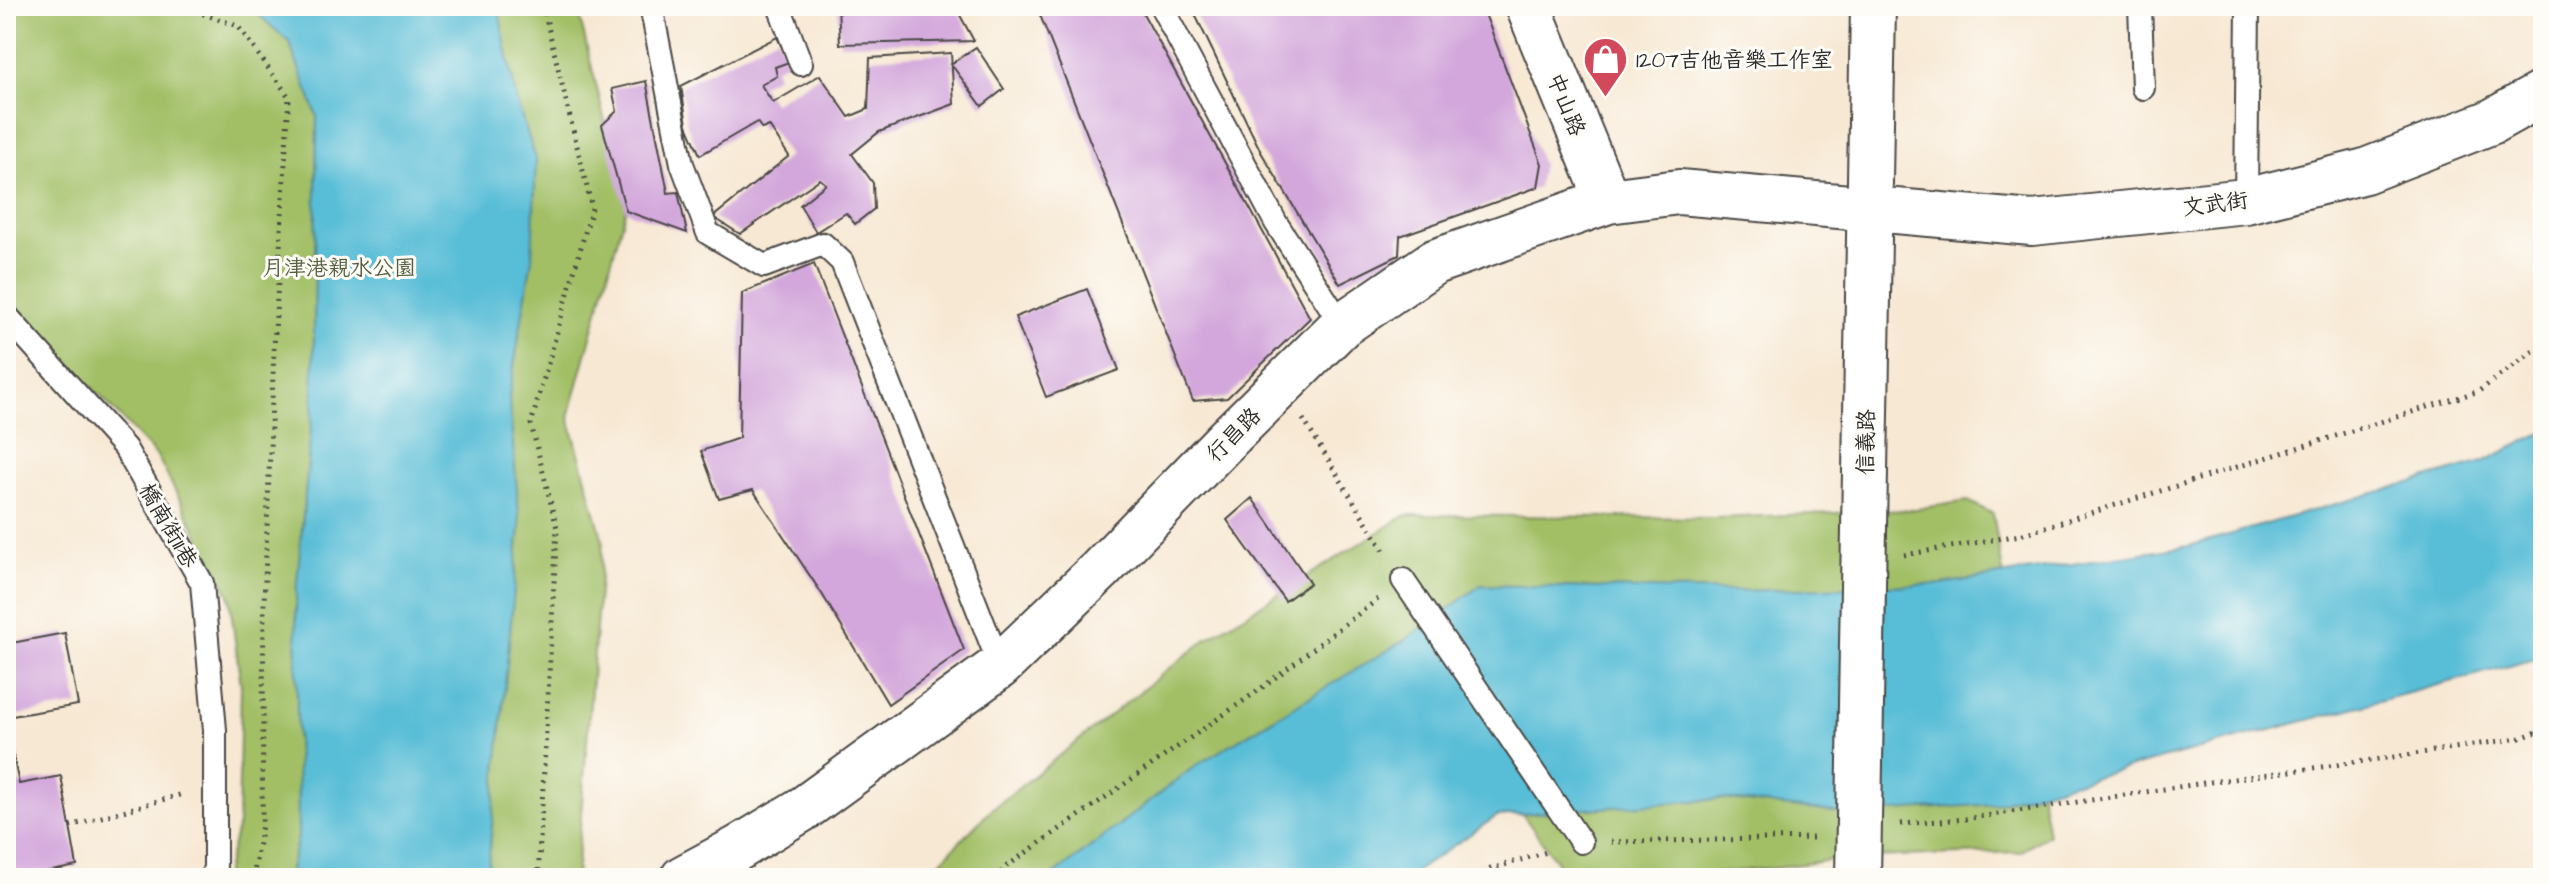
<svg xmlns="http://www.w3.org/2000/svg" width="2549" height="884" font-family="'Architects Daughter','LXGW WenKai TC',sans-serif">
  <rect width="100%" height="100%" fill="#fdfcf7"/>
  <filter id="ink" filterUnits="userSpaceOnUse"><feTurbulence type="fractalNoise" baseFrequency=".0125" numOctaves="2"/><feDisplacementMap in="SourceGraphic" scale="16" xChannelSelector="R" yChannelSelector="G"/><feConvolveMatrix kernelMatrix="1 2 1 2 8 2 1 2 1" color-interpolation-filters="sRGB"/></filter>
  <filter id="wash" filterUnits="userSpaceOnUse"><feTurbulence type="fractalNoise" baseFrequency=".006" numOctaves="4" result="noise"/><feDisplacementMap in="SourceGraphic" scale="32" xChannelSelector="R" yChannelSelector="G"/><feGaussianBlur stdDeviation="1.8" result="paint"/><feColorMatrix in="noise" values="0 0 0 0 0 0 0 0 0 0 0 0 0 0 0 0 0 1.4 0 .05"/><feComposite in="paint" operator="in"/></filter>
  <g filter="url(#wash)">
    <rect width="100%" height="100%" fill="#f7e8d3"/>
    <!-- green -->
    <path fill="#a2bf66" stroke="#667548" stroke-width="2" d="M6,6h571l49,202 -57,209 34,124 -27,337h-352l14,-54 3,-138 -12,-92 -72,-138 -151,-160z
      M1968,501l25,13 55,321 -28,17 -180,6c-34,7 -69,10 -103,13 -55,6 -118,13 -172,2l-153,-211 -249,216h-239l68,-69 217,-172 197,-122 310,3 193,-8z"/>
    <!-- water -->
    <path fill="#58bdd7" stroke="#427481" stroke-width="2" d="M249,6h249l19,97 19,56 -4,100 -23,138 11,129 -33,352h-199l10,-41 -2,-244 17,-186 4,-291 -28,-74z
      M2543,432v225l-549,147 -143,10 -130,-15 -224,17 -91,62h-356l145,-112 213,-128 73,-53 256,6 204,-7 248,-38 294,-84z"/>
    <g id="blocks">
      <!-- building -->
      <path fill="#d3a7db" d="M838,6h117l19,35 -134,3z
        M1052,6h87l171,312 -83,80 -34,3 -153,-386z
        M1191,6h291l60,158 -4,23 -138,49 -1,19 -59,29 -79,-132z
        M777,37l12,25 -14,5 2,9 -16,9 12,18 47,-28 29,42 19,-8 2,-51 81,-5 3,51 -75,28 -27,22 21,29 1,26 -19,15 -9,-11 -30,19 -16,-27 26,-21 -6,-5 -80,55 -27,-17 76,-61 -20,-30 -7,3 -5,-7 -57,33 -13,-30 -6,-39z
        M976,47l28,42 -22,17 -31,-42z
        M646,81l22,112 10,-1 9,41 -61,-22 -24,-86 15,-14 -5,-22z
        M814,264l150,386 -76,54 -66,-110 -69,-104 -34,9 -18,-48 38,-13 3,-145z
        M1087,289l32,81 -73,27 -31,-80z
        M1252,498l58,85 -25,18 -58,-81z
        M65,633l13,72 -72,12v-73z
        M6,722l13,62 42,-8 16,90 -47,9 1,3h-25z"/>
    </g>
  </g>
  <g filter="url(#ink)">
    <use href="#blocks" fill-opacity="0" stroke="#4a4744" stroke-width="2"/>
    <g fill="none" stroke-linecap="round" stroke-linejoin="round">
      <defs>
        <path id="lane" d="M651,6l31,158 26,69 56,33 59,-22 19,18 158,404
          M779,6l22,58
          M1161,6l115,217 66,102
          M2140,6l3,82
          M2246,201l2,-195
          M6,315l119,133 77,135 13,147v137l-3,11
          M1403,580l178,262"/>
        <path id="street" d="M1528,6l80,195
          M683,878l54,-29 69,-42 194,-141 100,-96 127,-131 115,-114 92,-63 174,-61 71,-9 353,31 214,-22 119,-30 126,-49 52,-29
          M1858,878l15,-872"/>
      </defs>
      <!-- lane casing -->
      <use href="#lane" stroke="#4a4744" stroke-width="26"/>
      <!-- street casing -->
      <use href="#street" stroke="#4a4744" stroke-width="48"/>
      <!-- path -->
      <path stroke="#4a4744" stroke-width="5" stroke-dasharray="2 6" stroke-linecap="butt" d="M180,6l58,20 51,71 -15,251 -10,256 -2,221 -9,53
        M1303,419l83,135
        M1904,555l116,-20 459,-144 64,-47
        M1901,824l64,-5 246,-37 183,-25 126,-19 23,-8
        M70,826l113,-32
        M1611,842l206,-4
        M538,878l19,-350 -26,-104 61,-216 -49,-202
        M995,878l12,-12 252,-176 119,-91
        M1476,878l15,-9 59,-18"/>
      <!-- lane -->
      <use href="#lane" stroke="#fff" stroke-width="22"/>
      <!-- street -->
      <use href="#street" stroke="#fff" stroke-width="44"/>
    </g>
  </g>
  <!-- icons -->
  <defs>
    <symbol id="shop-pin" viewBox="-11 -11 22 30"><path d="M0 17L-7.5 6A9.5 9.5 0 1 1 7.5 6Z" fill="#d1495b" stroke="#fdfcf7"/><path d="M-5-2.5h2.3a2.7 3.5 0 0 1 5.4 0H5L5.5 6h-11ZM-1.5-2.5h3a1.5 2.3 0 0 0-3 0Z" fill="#fff"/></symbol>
  </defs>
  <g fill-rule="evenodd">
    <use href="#shop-pin" x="1580" y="34" width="51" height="69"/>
  </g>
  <g text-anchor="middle" stroke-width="6" stroke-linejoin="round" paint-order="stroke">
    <!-- poi labels -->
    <g font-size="22" fill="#2b2b2b" stroke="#fdfcf7" text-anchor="start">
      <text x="1636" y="67">1207吉他音樂工作室</text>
    </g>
    <!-- street labels -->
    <g font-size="22" fill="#2b2b2b" stroke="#fdfcf7">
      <text transform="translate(1567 104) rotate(68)" y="8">中山路</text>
      <text transform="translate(2215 203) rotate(-7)" y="8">文武街</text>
      <text transform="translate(1233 434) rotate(-45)" y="8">行昌路</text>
      <text transform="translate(1865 442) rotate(-89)" y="8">信義路</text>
      <text transform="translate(169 525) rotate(60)" y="8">橋南街11巷</text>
    </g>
    <!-- park labels -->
    <g font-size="22" fill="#555f40" stroke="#fdfcf7">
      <text x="339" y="275">月津港親水公園</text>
    </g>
  </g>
  <!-- margin -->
  <rect width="2549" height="884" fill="none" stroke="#fdfcf7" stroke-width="32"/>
</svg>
